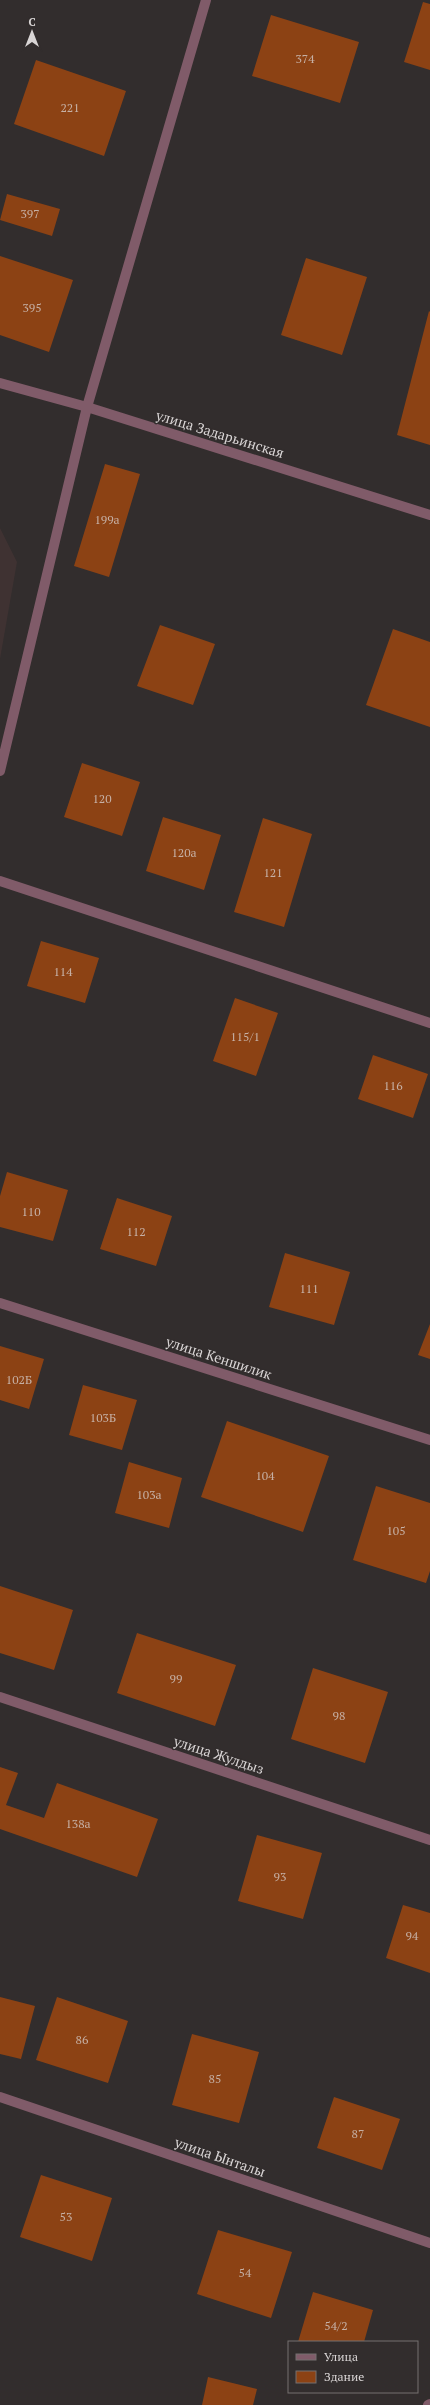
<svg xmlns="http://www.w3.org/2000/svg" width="430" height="2405" font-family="'PT Serif',serif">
  <rect width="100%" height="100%" fill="#322d2d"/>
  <!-- built -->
  <path fill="#3f3232" d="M0,528l17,34 -17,97z"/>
  <!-- building -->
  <path fill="#8c4214" d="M423,2l7,2v66l-26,-8z
    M271,15l88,27 -19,61 -88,-27z
    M36,60l90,31 -22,65 -90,-32z
    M7,194l53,15 -8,27 -52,-16z
    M0,256l73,24 -24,72 -49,-17z
    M306,258l61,19 -25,78 -61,-20z
    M429,311l1,1v133l-33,-10z
    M105,464l35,10 -31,103 -35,-11z
    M160,625l55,19 -22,61 -56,-19z
    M393,629l37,13v85l-64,-22z
    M82,763l58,19 -18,54 -58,-19z
    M163,817l58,18 -17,55 -58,-19z
    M263,818l49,16 -28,93 -50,-15z
    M41,941l58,17 -14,45 -58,-17z
    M235,998l43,15 -22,63 -43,-15z
    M373,1055l55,19 -15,44 -55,-19z
    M7,1172l61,18 -15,51 -53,-14v-31z
    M117,1198l55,18 -16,50 -56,-17z
    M285,1253l65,19 -16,53 -65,-18z
    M430,1324v35l-12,-4z
    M0,1346l44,13 -15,50 -29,-9z
    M83,1385l54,15 -15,50 -53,-15z
    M227,1421l102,35 -26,76 -102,-35z
    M129,1462l53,16 -13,50 -54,-15z
    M376,1486l54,17v68l-4,12 -73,-23z
    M0,1586l73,24 -19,60 -54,-17z
    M137,1633l99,32 -21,61 -98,-33z
    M313,1668l75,24 -23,71 -74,-24z
    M0,1767l18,6 -12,32 38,13 13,-35 101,36 -21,58 -137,-48z
    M257,1835l65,18 -19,66 -65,-18z
    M403,1905l27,8v60l-44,-15z
    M0,1997l35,9 -14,53 -21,-5z
    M57,1997l71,24 -20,62 -72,-23z
    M192,2034l67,18 -20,71 -67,-18z
    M334,2097l66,22 -18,51 -65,-22z
    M41,2175l71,23 -20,63 -72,-24z
    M218,2230l74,22 -21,66 -74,-24z
    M313,2292l60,18 -9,32h-66z
    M208,2377l49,12 -4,16h-51z"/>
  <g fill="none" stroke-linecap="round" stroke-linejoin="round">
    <!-- minor -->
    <path stroke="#805b69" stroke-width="10" d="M0,383l87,24 343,108
      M0,771l87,-364 119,-407
      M0,881l430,142
      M0,1303l430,137
      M0,1697l430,143
      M0,2097l430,146
      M428,2405l2,-1"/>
  </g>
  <g text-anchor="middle" stroke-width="3" stroke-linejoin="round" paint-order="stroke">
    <!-- number labels -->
    <g font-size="12" fill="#c6b0a5">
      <text x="305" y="63">374</text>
      <text x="70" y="112">221</text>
      <text x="30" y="218">397</text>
      <text x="32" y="312">395</text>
      <text x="107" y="524">199а</text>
      <text x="102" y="803">120</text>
      <text x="184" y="857">120а</text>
      <text x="273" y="877">121</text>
      <text x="63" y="976">114</text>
      <text x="245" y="1041">115/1</text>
      <text x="393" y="1090">116</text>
      <text x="31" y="1216">110</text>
      <text x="136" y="1236">112</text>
      <text x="309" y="1293">111</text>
      <text x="19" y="1384">102Б</text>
      <text x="103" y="1422">103Б</text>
      <text x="265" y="1480">104</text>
      <text x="149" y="1499">103а</text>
      <text x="396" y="1535">105</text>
      <text x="176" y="1683">99</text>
      <text x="339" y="1720">98</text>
      <text x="78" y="1828">138а</text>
      <text x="280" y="1881">93</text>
      <text x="412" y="1940">94</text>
      <text x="82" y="2044">86</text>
      <text x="215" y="2083">85</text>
      <text x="358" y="2138">87</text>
      <text x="66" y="2221">53</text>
      <text x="245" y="2277">54</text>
      <text x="336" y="2330">54/2</text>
    </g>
    <!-- street labels -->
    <g font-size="14" fill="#d9d5d5" stroke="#322d2d">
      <text transform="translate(220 434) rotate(17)" y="5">улица Задарьинская</text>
      <text transform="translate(219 1358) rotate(18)" y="5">улица Кеншилик</text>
      <text transform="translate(219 1755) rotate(18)" y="5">улица Жулдыз</text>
      <text transform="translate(220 2157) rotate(19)" y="5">улица Ынталы</text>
    </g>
  </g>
  <!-- legend -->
  <rect x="288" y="2341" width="130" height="52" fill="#322d2d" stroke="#757070"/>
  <rect x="296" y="2354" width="20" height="6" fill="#805b69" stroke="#757070"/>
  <text x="324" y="2361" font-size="12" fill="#d9d5d5">Улица</text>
  <rect x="296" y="2371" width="20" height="12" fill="#8c4214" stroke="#757070"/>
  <text x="324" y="2381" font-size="12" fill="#d9d5d5">Здание</text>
  <!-- north arrow -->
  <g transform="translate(32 32)" stroke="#322d2d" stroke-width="3" paint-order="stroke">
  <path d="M0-3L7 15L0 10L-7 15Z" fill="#d9d5d5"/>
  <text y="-6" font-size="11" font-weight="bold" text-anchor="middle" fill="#d9d5d5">С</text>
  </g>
</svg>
